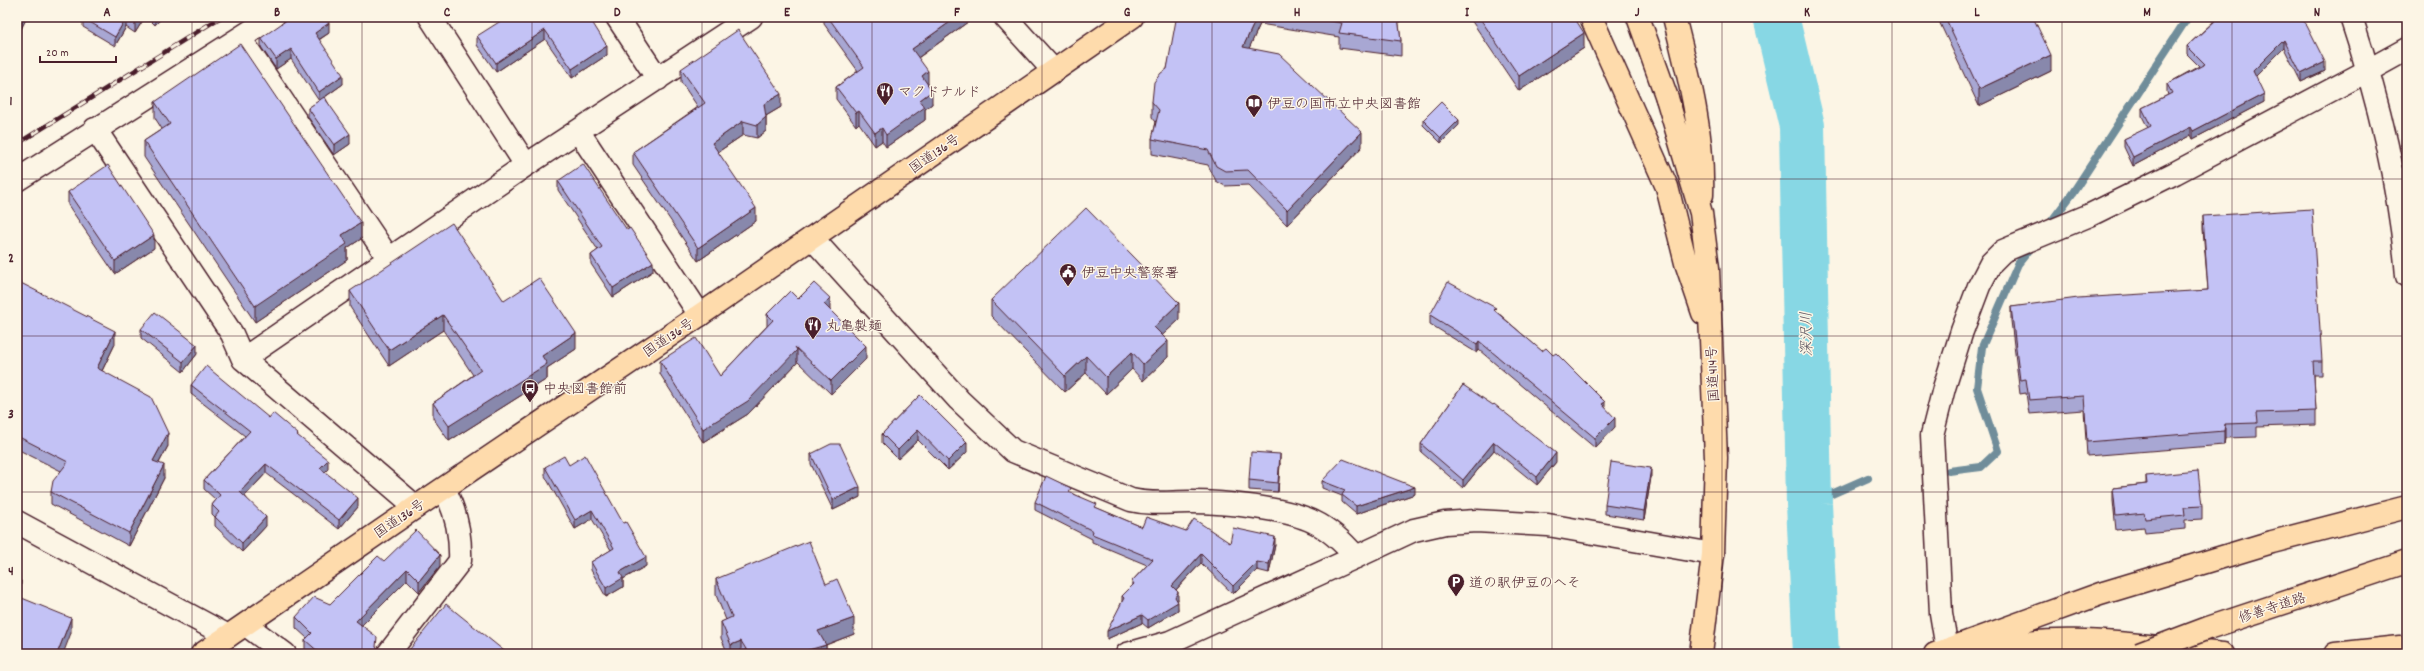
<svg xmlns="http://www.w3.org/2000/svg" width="2424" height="671" font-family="Dekko,'Klee One',sans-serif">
  <rect width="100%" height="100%" fill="#fcf5e5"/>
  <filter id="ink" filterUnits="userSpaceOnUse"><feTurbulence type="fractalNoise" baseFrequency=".025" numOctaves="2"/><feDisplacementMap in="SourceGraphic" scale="8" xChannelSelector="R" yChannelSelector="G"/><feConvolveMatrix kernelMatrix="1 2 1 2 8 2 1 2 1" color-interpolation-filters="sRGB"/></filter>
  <g filter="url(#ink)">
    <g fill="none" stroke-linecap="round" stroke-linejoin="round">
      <!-- stream -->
      <path stroke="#6f8d9a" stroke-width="8" d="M2048,226l24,-32 116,-177
        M1949,471l32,-4 17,-16 -21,-63 5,-41 36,-83 16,-20
        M1809,504l59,-26"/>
      <!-- river -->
      <path stroke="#87d7e4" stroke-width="46" d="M1776,17l26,109 7,378 7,150"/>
      <defs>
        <path id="street" d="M430,17l96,148
          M617,17l41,62
          M1005,17l48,53
          M240,38l149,221
          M95,129l137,205 11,25 173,148
          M579,132l121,183
          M17,180l256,-163
          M243,359l283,-194 225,-148
          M17,522l211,114
          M246,625l39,29
          M1947,649l-6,-36 -9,-178 12,-47 18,-57 17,-45 12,-23 12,-12 87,-36 85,-42 194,-103
          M388,654l72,-93c1,-25 -4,-50 -16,-72
          M1127,654l43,-12 186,-85"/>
        <path id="secondary" d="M2351,17c28,84 49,170 56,259
          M2369,70l38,-21
          M812,238l147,162 54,51 118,49c21,5 38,2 60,2 32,0 95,6 123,20 17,8 30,21 42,35l58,-27 31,-7 31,-2 72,4 165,29"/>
        <path id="primary" d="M1638,17l29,81"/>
        <path id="highway" d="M1591,17l76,170 19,76 17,50
          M1674,17c15,59 30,117 28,178
          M1667,98l34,115 7,55 8,190 -3,96 -12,100
          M202,654l214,-147 284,-192 432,-298
          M1935,654l165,-60 172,-52 135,-35
          M1977,654c71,-26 172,-7 246,0
          M2335,654l65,-7"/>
      </defs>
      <!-- street casing -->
      <use href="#street" stroke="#4a1f2b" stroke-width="25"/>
      <!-- secondary casing -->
      <use href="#secondary" stroke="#4a1f2b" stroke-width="25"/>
      <!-- primary casing -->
      <use href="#primary" stroke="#4a1f2b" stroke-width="25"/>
      <!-- highway casing -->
      <use href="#highway" stroke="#4a1f2b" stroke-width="25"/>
      <!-- street -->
      <use href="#street" stroke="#fcf5e5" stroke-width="22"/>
      <!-- secondary -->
      <use href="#secondary" stroke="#fcf5e5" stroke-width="22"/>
      <!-- primary -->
      <use href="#primary" stroke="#fedbac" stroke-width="22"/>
      <!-- highway -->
      <use href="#highway" stroke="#fedbac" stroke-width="22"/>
      <defs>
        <path id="rail" d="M17,144l204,-127"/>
      </defs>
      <!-- rail casing -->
      <use href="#rail" stroke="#4a1f2b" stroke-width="4.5"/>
      <!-- rail -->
      <use href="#rail" stroke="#fcf5e5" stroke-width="3" stroke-dasharray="9" stroke-linecap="butt"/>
      <defs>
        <path id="highway-bridge" d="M2139,654l69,-26 199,-66"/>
      </defs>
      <!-- highway-bridge casing -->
      <use href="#highway-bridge" stroke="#4a1f2b" stroke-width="25" stroke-linecap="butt"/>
      <!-- highway-bridge -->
      <use href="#highway-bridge" stroke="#fedbac" stroke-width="22"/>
    </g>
    <!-- wall -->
    <path fill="#a8a7d3" stroke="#4a1f2b" d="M17,17h10l-8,16 -2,-1z
      M78,17h67l-10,16 -9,-6 -11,19 -32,-19v-6l-5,-3z
      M147,17h16l-8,8z
      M589,17l18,38 -35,23 -27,-39 -49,33 -19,-27v-9z
      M824,17h148v2l-54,39 10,26 4,20 -7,5v11l-39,27 -4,-6 -7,5 -16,-23 -3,3 -20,-27v-12l22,-16 -34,-47z
      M1179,17h219l3,24v15l-62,-8v-11l-79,-13 -11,24 113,99 -75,78 -39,-40 -23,1 -9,-5 -8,-16 -56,-11v-15l4,-17 -4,-5v-15l15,-33z
      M1469,17h105l10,31 -65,43z
      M1937,17h96l18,54 -72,35z
      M2213,17h94l-5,4 23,50 -24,11 -17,-34 -29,28 9,26 -71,37 -2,-4 -58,31 -9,-19v-8l24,-11 -6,-12v-8l26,-13 -1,-3v-8l32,-18 -12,-12v-8l26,-24z
      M329,33l-10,7 24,44 -18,13 25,47 -16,11 -26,-38v-9l11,-7 -28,-42 -15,10 -15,-22v-9z
      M681,69l100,38 -15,9v15l-9,7 -14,-3 -25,17 38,69 -58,40 -65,-96v-13l65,-45 -17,-25z
      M155,102l206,137 -14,9v12l-92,62 -111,-165v-16l18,-12 -7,-11z
      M1423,120l36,5 -18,18 -18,-18z
      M558,181l69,49 26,41 -40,26 -22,-33v-9l7,-5 -40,-60z
      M68,192l86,56 -39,26 -47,-69z
      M2203,216l119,145v14h-8l2,36v14l-59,2v10l-32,1 -1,7 -137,11 -3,-46 -55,4 -3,-21 -6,1 -9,-73v-14l197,-17 -5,-61z
      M17,281l98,63 -13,27 66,75 -9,17 5,15 -35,68 -78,-42v-12l10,-21 -44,-22z
      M350,291l154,10 72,48 -29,19v11l-98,62 -16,-23v-15l40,-28 -30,-45 -54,36 -39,-59z
      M798,299l32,12 36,48 -35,35 -34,-33v2l-49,51 -45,28 -43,-68v-13l60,15 47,-50v-12z
      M991,300l188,20 -17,15 6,22 -25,24 -11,-12 -26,25 -20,-21 -21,19 -74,-76z
      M1496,311l109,96 10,20 -20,21 -116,-98 -2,3 -47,-29v-9z
      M141,329l56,25 -14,18 -42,-34z
      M191,385l78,33 29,18 30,33 -3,3 33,35 -19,22 -73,-56 -21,23 21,30 -24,26 -27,-26v-9l-3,-3v-9l4,-5 -12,-11v-9l41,-44 -54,-42z
      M1463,385l93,77 -19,23 -43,-35 -31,38 -42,-36v-8z
      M920,395l47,57 -19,18 -30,-30 -20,19 -16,-16v-9z
      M811,454l49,43 -27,13 -22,-46z
      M1280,463l-2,29 -29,-2v-10z
      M569,465l77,101 -23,13v8l-17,10 -15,-27v-8l20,-12 -19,-31 -17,10 -30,-53v-9z
      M2146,476l56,30v13l-17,1v9l-40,4 -1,-6 -28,3 -3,-29v-13l33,-4z
      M1651,477l-7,43 -39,-6v-9z
      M1322,481l93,13 -59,20 -14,-12v-6l-20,-8z
      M1071,492l26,16 45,19 44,4 44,12 45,2 -6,28 -12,-3 -24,24 -32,-31 -25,27 2,10 -1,1 1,9 -30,18 -6,-5 -35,16 15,-38v-5l10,-10v-5l15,-16 -55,-23v-3l-57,-29v-8z
      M384,561l56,5 -21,26 -12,-12 -45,45 18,28 8,1h-79l-4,-3v-11l2,-2 -11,-10v-11l34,-13z
      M716,579l110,5 28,50 -28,11v9h-98l-7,-16v-16l5,-2 -10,-25z"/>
    <!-- shaded-wall -->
    <path fill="#8888ac" stroke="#4a1f2b" d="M23,17h4l-8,16v-9z
      M139,17h6l-10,16v-9z
      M155,17h8l-8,8z
      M957,17h15v2l-60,43v-13z
      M1257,17h3v7l-17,38v-15z
      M2299,17h8l-9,8z
      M126,18v9l-11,19v-9z
      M329,23v10l-14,9v-9z
      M545,30v9l-49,33v-9z
      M1584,33v15l-65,43v-15z
      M2284,40v8l-31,31v-8z
      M607,46v9l-35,23v-9z
      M291,49v10l-15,10v-10z
      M2051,55v16l-72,35v-17z
      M2325,62v9l-24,11v-8z
      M928,71v13l-6,5v-13z
      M343,75v9l-24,17v-9z
      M932,91v13l-7,5v11l-39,27v-12l34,-35z
      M781,94v13l-17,10v-13z
      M2264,94v8l-71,37v-8z
      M859,111v12l-3,3v-13z
      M766,117v14l-9,7v-13z
      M1459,120v5l-18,18v-5z
      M743,121v14l-31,21v-13z
      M2191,127v8l-58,31v-9z
      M882,128v13l-7,5v-13z
      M1362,132v15l-75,78v-15z
      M350,134v10l-16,11v-10z
      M756,208v13l-58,40v-13z
      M361,223v16l-14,9v12l-92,62v-16l87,-71z
      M154,235v13l-39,26v-13z
      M653,262v9l-40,26v-9z
      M830,298v13l-6,-7z
      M1179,303v17l-25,23v-16z
      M443,315v15l-54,36v-16z
      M115,331v13l-18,37v-13z
      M576,333v16l-29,19v11l-98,62v-15l93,-70z
      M1168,341v16l-25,24v-17z
      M1479,341v9l-2,3v-9z
      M197,345v9l-14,18v-10z
      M866,346v13l-35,35v-13z
      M797,350v13l-49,51 -45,28v-13z
      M1132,352v17l-26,25v-17z
      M1086,356v17l-21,19v-16z
      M1605,402v9l-3,-7z
      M1615,418v9l-20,21v-10z
      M2225,424v14l-1,7v-14z
      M918,430v10l-20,19v-9z
      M168,433v13l-15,28v-13z
      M967,442v10l-19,18v-9z
      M1494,442v8l-31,38v-8z
      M1556,453v9l-19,23v-8z
      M1280,454v9l-2,29v-9z
      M328,460v9l-8,8v-9z
      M266,464v9l-26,28v-9z
      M164,465v13l-35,68v-13z
      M1651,468v9l-7,43v-9z
      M860,487v10l-27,13v-10z
      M1415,487v7l-59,20v-8z
      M358,498v9l-19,22v-9z
      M592,510v9l-17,10v-9z
      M266,517v9l-24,26v-9z
      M1275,537v8l-6,28v-9z
      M1201,554v9l-29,31v-8z
      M440,555v11l-21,26v-11z
      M646,557v9l-23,13v8l-17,10v-9l14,-16z
      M1257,562v8l-24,24v-8z
      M407,569v11l-51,51v-10z
      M21,581v16l-4,11v-15z
      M1178,592v8l-2,3 2,-1v8l-30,18v-8l27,-23z
      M1142,615v8l-35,16v-8z
      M71,618v15l-8,21h-6z
      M854,618v16l-34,13 6,-2v9h-23l2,-3 13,-20z
      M741,641v13h-10v-9z"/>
    <!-- building -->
    <path fill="#c3c2f5" stroke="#4a1f2b" d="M17,17h6l-4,7 -2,-1z
      M84,17h55l-4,7 -9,-6 -11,19 -32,-19z
      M291,17h34l4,6 -14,10 28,42 -24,17 -28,-43 -15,10 -15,-21z
      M507,17h82l18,29 -35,23 -27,-39 -49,33 -19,-27z
      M828,17h129l-45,32 16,22 -6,5 10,15 -12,9 5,7 -39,28 -4,-7 -7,5 -16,-22 -3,2 -20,-26 28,-20z
      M1179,17h78l-14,30 36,7 83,78 -75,78 -39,-40 -23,1 -9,-5 -8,-16 -56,-11 7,-29 -7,-8 2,-20 7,-9 6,-4 9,-49z
      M1307,17h91l3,24 -62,-8 3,-10z
      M1479,17h95l10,16 -65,43z
      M1945,17h88l18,38 -72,34z
      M2214,17h85l8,9 18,36 -24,12 -17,-34 -31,31 11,23 -71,37 -2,-4 -58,30 -9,-18 27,-13 -9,-18 30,-15 -5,-9 38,-20 -18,-18 29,-26z
      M738,30l43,64 -17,10 2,13 -9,8 -14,-4 -31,22 44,65 -58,40 -65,-96 72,-49 -24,-34z
      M240,44l121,179 -19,12 5,9 -92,62 -111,-165 26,-17 -15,-22z
      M324,97l26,37 -16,11 -26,-37z
      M1441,102l18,18 -18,18 -18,-18z
      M583,164l44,66 3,-2 23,34 -40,26 -22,-33 11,-8 -44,-66z
      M108,165l46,70 -39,26 -47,-69z
      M1086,208l93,95 -25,24 14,14 -25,23 -11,-12 -26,25 -20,-21 -21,20 -74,-76z
      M2312,209l10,152h-9l3,50 -60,2 1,10 -32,1 -1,7 -137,11 -3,-46 -55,4 -3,-21 -6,1 -9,-73 67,-9 130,-8 -5,-74z
      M452,223l52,78 35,-23 37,55 -34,23 5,8 -98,62 -16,-23 48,-33 -38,-55 -54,35 -39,-59z
      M17,281l98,50 -18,37 54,29 17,36 -15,28 11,4 -35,68 -78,-41 2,-11 15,-19 -51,-26z
      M1448,282l48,26 -2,2 48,41 4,-3 7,7 3,-2 49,49 -3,2 13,14 -20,20 -116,-97 -2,3 -47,-29z
      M814,283l16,15 -6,6 42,42 -35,35 -36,-34 2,3 -49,51 -45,28 -43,-68 36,-23 24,38 53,-56 -6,-6 23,-23 8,8z
      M155,312l42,33 -14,17 -42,-33z
      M206,366l63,52 4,-5 25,21 -1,1 31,25 -8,8 38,30 -19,22 -73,-56 -26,28 26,25 -24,26 -27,-26 4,-5 -7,-7 8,-10 -16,-15 46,-49 -59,-46z
      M1463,385l30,20 1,-1 62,49 -19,24 -43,-35 -31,38 -42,-36z
      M920,395l47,47 -19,19 -30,-31 -20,20 -16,-16z
      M831,444h9l20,43 -27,13 -22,-46z
      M1251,452l29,2 -2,29 -29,-3z
      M585,455l38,68 3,-1 20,35 -26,15 3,6 -17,10 -15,-26 23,-14 -22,-38 -17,10 -30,-53 19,-11 5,9z
      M1343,459l72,28 -59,19 -14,-11 3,-5 -23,-9z
      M1611,462l40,6 -7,43 -39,-6z
      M2198,471l4,35 -18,1 1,8 -40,4 -1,-6 -28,3 -3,-28 34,-4 -1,-8z
      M1046,476l25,12 -2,4 28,12 -2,3 47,20 4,-10 40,14 8,-12 36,24 3,-15 42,9 -6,27 -12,-2 -24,24 -32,-32 -29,32 6,6 -3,5 3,5 -30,18 -6,-5 -35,16 17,-33 -2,-2 12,-12 -2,-3 21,-22 -61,-25 1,-3 -58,-29z
      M416,530l24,25 -21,26 -12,-12 -51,52 21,16 -1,10 4,6 8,1h-67l-16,-14 7,-7 -16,-16 18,-20 16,7 48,-48 6,5z
      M809,541l17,43 11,-5 17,39 -36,13 8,14 -21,6 -2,3h-54l-8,-13 -10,4 -10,-23 11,-5 -16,-38z
      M17,580l4,1 -4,12z
      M17,596l54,22 -14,36h-40z
      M446,604l62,50h-102z
      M398,650l5,4h-10z"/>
  </g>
  <!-- grid -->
  <path fill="none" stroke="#4a1f2b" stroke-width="1" stroke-opacity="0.55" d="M192,17v637M362,17v637M532,17v637M702,17v637M872,17v637M1042,17v637M1212,17v637M1382,17v637M1552,17v637M1722,17v637M1892,17v637M2062,17v637M2232,17v637M17,179h2390M17,336h2390M17,492h2390"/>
  <!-- icons -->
  <defs>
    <symbol id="restaurant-pin" viewBox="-11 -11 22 30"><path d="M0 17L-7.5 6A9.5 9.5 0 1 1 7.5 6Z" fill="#4a1f2b" stroke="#fcf5e5"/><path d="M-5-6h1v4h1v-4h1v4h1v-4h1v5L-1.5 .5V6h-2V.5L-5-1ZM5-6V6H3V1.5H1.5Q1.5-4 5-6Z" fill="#fff"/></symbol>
    <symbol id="library-pin" viewBox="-11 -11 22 30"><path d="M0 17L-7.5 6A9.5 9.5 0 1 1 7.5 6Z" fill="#4a1f2b" stroke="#fcf5e5"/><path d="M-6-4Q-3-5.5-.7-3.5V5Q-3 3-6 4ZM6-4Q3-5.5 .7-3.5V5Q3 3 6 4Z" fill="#fff"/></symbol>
    <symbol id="civic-pin" viewBox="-11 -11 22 30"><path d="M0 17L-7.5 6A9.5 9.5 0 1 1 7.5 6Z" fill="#4a1f2b" stroke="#fcf5e5"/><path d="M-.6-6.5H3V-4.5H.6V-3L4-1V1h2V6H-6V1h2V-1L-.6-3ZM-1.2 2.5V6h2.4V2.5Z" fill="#fff"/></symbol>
    <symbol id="bus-pin" viewBox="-11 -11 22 30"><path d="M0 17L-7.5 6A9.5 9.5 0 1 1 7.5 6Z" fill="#4a1f2b" stroke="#fcf5e5"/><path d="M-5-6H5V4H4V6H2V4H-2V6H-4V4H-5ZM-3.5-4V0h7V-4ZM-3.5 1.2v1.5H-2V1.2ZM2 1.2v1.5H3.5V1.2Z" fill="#fff"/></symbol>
    <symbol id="parking-pin" viewBox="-11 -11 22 30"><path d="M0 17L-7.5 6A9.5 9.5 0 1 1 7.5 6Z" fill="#4a1f2b" stroke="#fcf5e5"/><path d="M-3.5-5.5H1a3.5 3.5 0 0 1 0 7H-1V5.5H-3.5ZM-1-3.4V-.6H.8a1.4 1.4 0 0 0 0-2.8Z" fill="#fff"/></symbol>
  </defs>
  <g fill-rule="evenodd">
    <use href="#restaurant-pin" x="875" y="81" width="20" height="27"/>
    <use href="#library-pin" x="1244" y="93" width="20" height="27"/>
    <use href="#civic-pin" x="1058" y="262" width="20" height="27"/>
    <use href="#restaurant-pin" x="803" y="315" width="20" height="27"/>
    <use href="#bus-pin" x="520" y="378" width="20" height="27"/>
    <use href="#parking-pin" x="1446" y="572" width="20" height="27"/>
  </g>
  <g text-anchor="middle" stroke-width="3" stroke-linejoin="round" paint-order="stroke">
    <!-- poi labels -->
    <g font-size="14" fill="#4a1f2b" stroke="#fcf5e5" text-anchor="start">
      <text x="898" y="96">マクドナルド</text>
      <text x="1267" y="108">伊豆の国市立中央図書館</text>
      <text x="1081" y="277">伊豆中央警察署</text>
      <text x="826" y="330">丸亀製麺</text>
      <text x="543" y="393">中央図書館前</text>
      <text x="1469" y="587">道の駅伊豆のへそ</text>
    </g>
    <!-- street labels -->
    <g font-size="14" fill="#4a1f2b" stroke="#fcf5e5">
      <text transform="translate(934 153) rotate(-35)" y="5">国道136号</text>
      <text transform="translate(668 337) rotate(-34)" y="5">国道136号</text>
      <text transform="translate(1712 374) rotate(-93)" y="5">国道414号</text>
      <text transform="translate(399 518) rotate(-34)" y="5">国道136号</text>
      <text transform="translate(2272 607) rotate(-18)" y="5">修善寺道路</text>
    </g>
    <!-- water labels -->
    <g font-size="15" font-style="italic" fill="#5c5662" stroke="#fcf5e5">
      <text transform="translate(1806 334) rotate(-91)" y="5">深沢川</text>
    </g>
  </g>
  <!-- margin -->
  <rect width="2424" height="671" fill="none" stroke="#fcf5e5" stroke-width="44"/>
  <!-- scale -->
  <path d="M40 56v6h76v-6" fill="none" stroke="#4a1f2b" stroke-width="2"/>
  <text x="46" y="56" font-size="12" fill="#4a1f2b" stroke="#fcf5e5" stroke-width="3" paint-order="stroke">20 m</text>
  <rect x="22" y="22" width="2380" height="627" fill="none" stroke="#4a1f2b" stroke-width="1.5"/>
  <g font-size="13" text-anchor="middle" font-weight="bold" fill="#4a1f2b">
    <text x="107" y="16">A</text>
    <text x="277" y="16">B</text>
    <text x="447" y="16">C</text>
    <text x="617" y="16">D</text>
    <text x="787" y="16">E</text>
    <text x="957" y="16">F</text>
    <text x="1127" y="16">G</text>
    <text x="1297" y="16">H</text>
    <text x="1467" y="16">I</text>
    <text x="1637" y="16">J</text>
    <text x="1807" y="16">K</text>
    <text x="1977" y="16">L</text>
    <text x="2147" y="16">M</text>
    <text x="2317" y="16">N</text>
    <text x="11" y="105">1</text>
    <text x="11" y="262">2</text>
    <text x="11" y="418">3</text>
    <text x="11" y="575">4</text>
  </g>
</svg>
